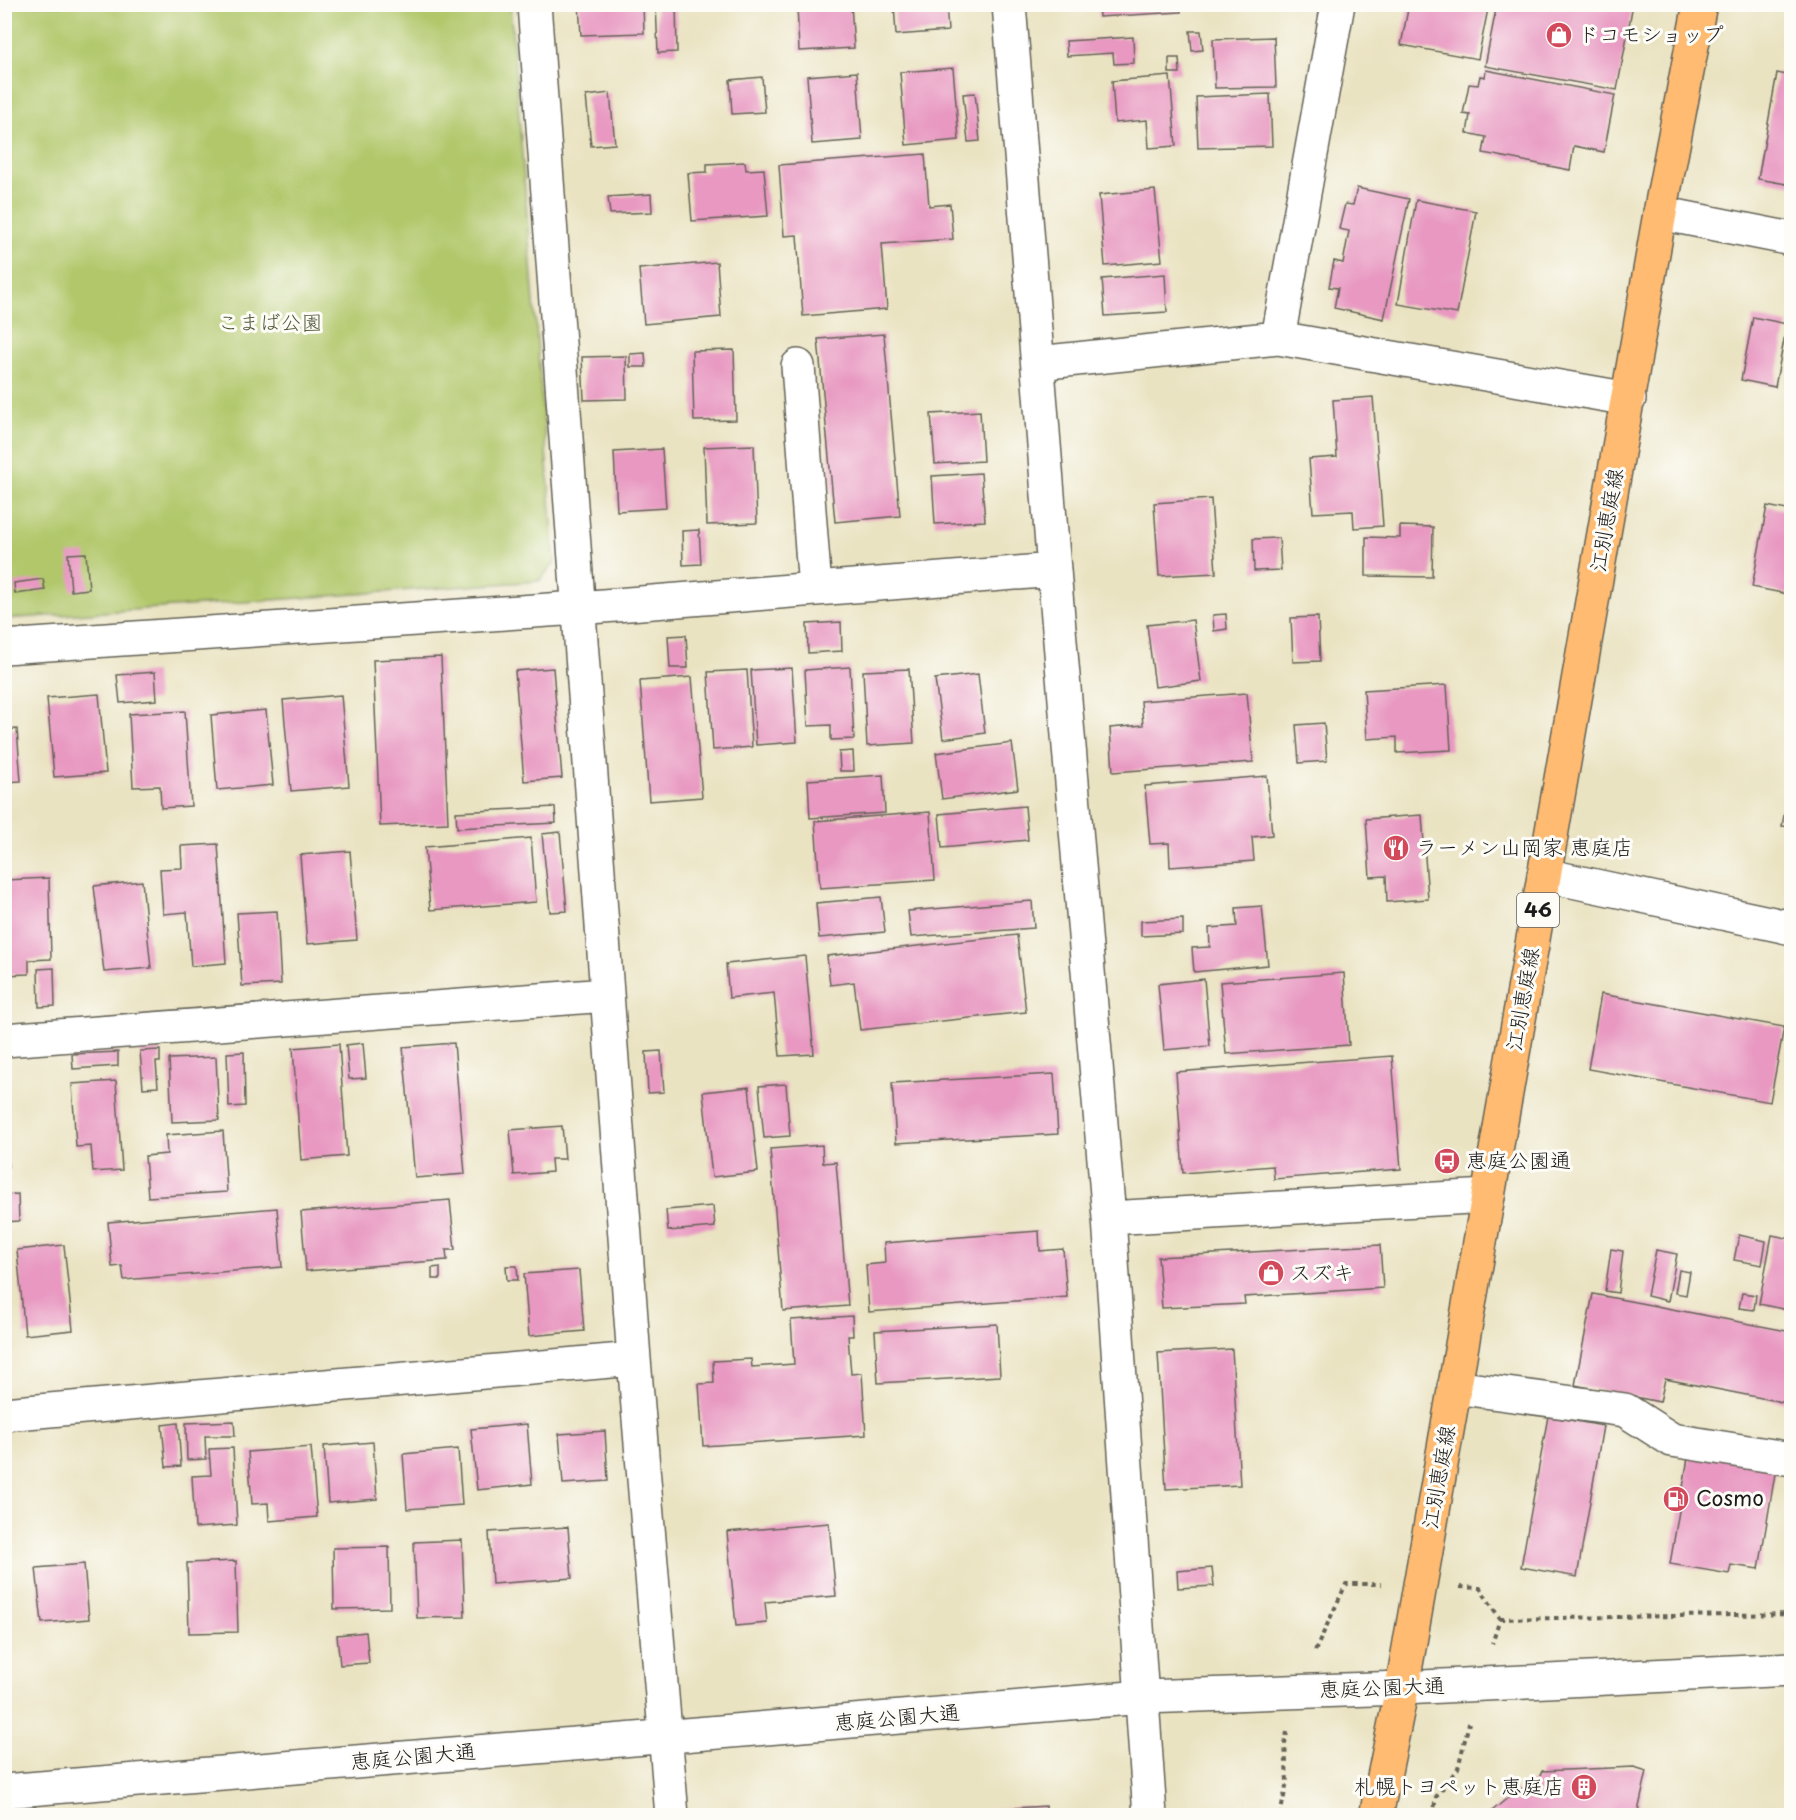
<svg xmlns="http://www.w3.org/2000/svg" width="1796" height="1820" font-family="'Playpen Sans','Klee One',sans-serif">
  <rect width="100%" height="100%" fill="#fdfcf7"/>
  <filter id="ink" filterUnits="userSpaceOnUse"><feTurbulence type="fractalNoise" baseFrequency=".0167" numOctaves="2"/><feDisplacementMap in="SourceGraphic" scale="12" xChannelSelector="R" yChannelSelector="G"/><feConvolveMatrix kernelMatrix="1 2 1 2 8 2 1 2 1" color-interpolation-filters="sRGB"/></filter>
  <filter id="wash" filterUnits="userSpaceOnUse"><feTurbulence type="fractalNoise" baseFrequency=".008" numOctaves="4" result="noise"/><feDisplacementMap in="SourceGraphic" scale="24" xChannelSelector="R" yChannelSelector="G"/><feGaussianBlur stdDeviation="1.35" result="paint"/><feColorMatrix in="noise" values="0 0 0 0 0 0 0 0 0 0 0 0 0 0 0 0 0 1.4 0 .05"/><feComposite in="paint" operator="in"/></filter>
  <g filter="url(#wash)">
    <rect width="100%" height="100%" fill="#eae3c2"/>
    <!-- green -->
    <path fill="#b1c76b" stroke="#667244" stroke-width="1.5" d="M5,5h505l45,557 -16,19 -534,38z"/>
    <g id="blocks">
      <!-- building -->
      <path fill="#e898c1" d="M579,4h64l1,29 -63,2z
        M656,4h20l1,48 -19,1z
        M797,4h54l3,44 -55,3z
        M894,4h52l2,27 -52,4z
        M1098,4h82l1,8 -82,5z
        M1409,4h80l-11,55 -77,-14z
        M1497,4h136l-16,86 -132,-24z
        M1190,31h11l2,19 -11,1z
        M1133,37l1,26 -20,1 -1,-11 -46,3 -1,-15z
        M1274,37l2,50 -61,1 -2,-49z
        M1169,58h10l1,15h-11z
        M953,68l6,72 -53,5 -6,-73z
        M1486,70l129,25 -11,57 -30,-6 -4,24 -87,-17 3,-16 -19,-4 3,-18 -7,-1 6,-30 9,1 2,-9 5,1z
        M857,72l5,68 -50,4 -5,-68z
        M1777,73l15,3v109l-34,-6z
        M1170,76l6,70 -27,2 -2,-28 -32,3 -3,-42z
        M762,77l3,35 -33,2 -2,-34z
        M610,93l5,51 -24,2 -5,-50z
        M975,93l5,48 -12,1 -5,-48z
        M1270,94l2,52 -74,2 -2,-51z
        M925,154l4,52 21,-2 3,35 -71,5 5,65 -84,7 -6,-81 -13,1 -5,-71z
        M745,162l1,8 18,-1 4,47 -76,5 -4,-48 19,-1v-8z
        M1357,188l52,11 -25,120 -50,-11 4,-20 -9,-1 5,-26 9,2 6,-32 -10,-2 6,-25 8,1z
        M1155,190l7,71 -57,5 -6,-71z
        M651,194l1,18 -42,2 -2,-17z
        M1416,200l60,11 -19,103 -59,-10z
        M717,262l4,55 -77,7 -5,-55z
        M1165,274l2,38 -62,4 -3,-37z
        M1753,317l34,7 -12,63 -34,-7z
        M884,334l16,182 -65,6 -17,-183z
        M734,350l2,70 -42,1 -2,-70z
        M645,353l1,14h-16v-13z
        M626,356l1,43 -43,1 -2,-43z
        M1373,397l10,129 -29,2 -1,-17 -40,2 -4,-54 28,-2 -4,-57z
        M980,411l3,50 -48,3 -4,-50z
        M754,445l3,78 -50,2 -3,-78z
        M662,449l4,59 -49,3 -3,-59z
        M981,473l4,48 -50,3 -3,-48z
        M1211,499l5,74 -57,3 -5,-73z
        M1767,506l25,5v84l-40,-8z
        M1400,526l33,1 -1,50 -66,-1v-39l34,1z
        M699,530l2,34 -18,1 -1,-34z
        M1279,538l2,32 -27,1 -1,-32z
        M86,553l3,36 -18,2 -3,-37z
        M43,579l2,11 -30,4 -1,-11z
        M1226,614l1,15 -13,2 -1,-16z
        M1318,617l2,44 -27,1 -2,-44z
        M1193,620l8,61 -46,6 -8,-62z
        M841,622l1,29 -34,2 -1,-29z
        M686,635l2,33h-18l-2,-32z
        M441,657l7,166 -68,3 -7,-166z
        M850,667l4,72 -23,1v-15l-23,1 -3,-56z
        M553,668l9,110 -38,3 -9,-110z
        M792,668l5,74 -41,3 -5,-75z
        M909,669l5,74 -47,3 -4,-75z
        M747,670l5,77 -39,3 -5,-78z
        M155,672l2,28 -37,3 -3,-28z
        M978,674l7,59 -42,6 -8,-60z
        M692,677l10,120 -53,4 -9,-120z
        M1447,685l4,65 -54,3v-16l-30,2 -3,-49z
        M1247,693l6,69 -140,10 -3,-44 33,-3 -2,-24z
        M99,694l7,79 -52,4 -7,-79z
        M341,695l8,91 -58,5 -8,-91z
        M266,710l7,75 -56,5 -6,-75z
        M185,711l6,95 -30,2 -1,-22 -27,1 -4,-73z
        M1324,723l3,38 -28,2 -3,-38z
        M17,729l4,52 -17,1v-52z
        M1012,743l6,46 -76,10 -6,-46z
        M853,751l1,20h-14l-1,-19z
        M883,775l2,38 -75,5 -2,-38z
        M1267,776l5,59 -20,2 2,24 -84,6 -1,-24 -19,1 -5,-58z
        M1790,783h2v44l-10,-1z
        M1025,806l3,34 -86,8 -3,-34z
        M555,807l1,16 -99,5 -1,-16z
        M930,812l5,68 -115,8 -5,-67z
        M1422,815l6,84 -41,3 -1,-26 -16,1 -4,-58z
        M560,832l7,79 -17,1 -8,-78z
        M531,838l5,64 -106,8 -5,-63z
        M218,844l8,119 -35,3 -4,-54 -24,2 -3,-45 22,-1 -1,-22z
        M350,851l7,89 -50,4 -7,-89z
        M49,878l2,81 -22,1v14l-25,1v-95z
        M142,881l9,87 -47,4 -10,-86z
        M881,897l4,35 -66,6 -3,-35z
        M1032,901l2,27 -123,9 -3,-26z
        M1262,906l6,59 -74,7 -2,-24 18,-1 -1,-19 28,-2 -1,-18z
        M277,911l4,73 -39,2 -5,-73z
        M1183,919v15l-42,2v-15z
        M1017,935l9,77 -166,18 -6,-48 -24,3 -3,-29z
        M805,956l9,98 -34,2 -6,-63 -45,5 -3,-34z
        M54,968l1,38 -16,1 -1,-38z
        M1344,973l5,72 -123,9 -6,-72z
        M1204,979l6,67 -46,4 -6,-66z
        M1601,994l183,33 -14,75 -182,-33z
        M363,1043l3,35 -17,1 -3,-34z
        M454,1043l11,131 -50,4 -12,-131z
        M339,1044l8,112 -46,4 -8,-112z
        M160,1050v12h-4l2,25 -15,1 -3,-37z
        M661,1051l3,41 -16,1 -2,-41z
        M118,1052v14l-45,3 -1,-15z
        M244,1052l1,54 -16,1 -2,-54z
        M1392,1056l9,113 -127,10 -1,-13 -90,7 -7,-101z
        M216,1057l3,63 -47,2 -3,-63z
        M1054,1074l4,60 -162,9 -4,-60z
        M116,1081l6,89 -29,2 -2,-26 -15,1 -4,-63z
        M786,1084l4,52 -26,2 -5,-52z
        M749,1087l9,85 -46,5 -9,-85z
        M562,1126l3,33h-14l1,13 -38,3 -4,-45z
        M6,1130l2,37h-4v-36z
        M223,1131l4,61 -79,5 -3,-41 22,-2 -1,-19z
        M822,1145l1,18 13,-1 12,144 -65,5 -13,-162z
        M18,1194l1,27 -15,1v-27z
        M450,1200l5,50h-9l1,10 -141,11 -5,-59z
        M713,1206l2,21 -47,4 -2,-21z
        M277,1208l5,59 -158,13 -2,-14 -10,1 -4,-45z
        M1039,1231l1,20 23,-2 4,48 -198,15 -3,-47 19,-2 -1,-20z
        M1739,1235l27,6 -4,24 -28,-5z
        M1772,1235l20,4v72l-33,-7z
        M64,1245l9,85 -48,5 -8,-85z
        M1380,1245l3,43 -139,9 1,7 -83,4 -4,-51z
        M1611,1249l12,2 -5,42 -13,-2z
        M1656,1250l21,4 -9,47 -21,-5z
        M506,1266h11l1,14h-11z
        M440,1267v12h-8v-11z
        M579,1270l5,61 -55,5 -5,-62z
        M1679,1270l11,2 -4,23 -11,-2z
        M1742,1293l14,2 -2,15 -15,-2z
        M1593,1294l199,38v72l-127,-25 -5,23 -85,-17z
        M852,1316l1,20h-5l3,38 11,-1 4,62 -163,11 -4,-62 15,-1 -1,-22 38,-2 1,8 42,-3 -3,-44z
        M997,1324l3,52 -122,7 -3,-52z
        M1232,1349l8,136 -74,4 -8,-136z
        M1548,1416l55,10 -26,151 -56,-10z
        M234,1421l1,15h-30l1,23 -19,1 -1,-37z
        M178,1423l3,43 -15,1 -4,-42z
        M527,1424l5,60 -55,6 -6,-61z
        M605,1431l3,50 -45,3 -4,-50z
        M373,1442l4,57 -49,4 -4,-57z
        M311,1447l6,70 -48,4 -1,-18 -16,1 -4,-52z
        M233,1448l4,77 -42,3 -3,-52 19,-1 -2,-26z
        M458,1449l4,56 -55,4 -4,-55z
        M1689,1452l87,16 -17,101 -28,-4 -2,9 -59,-10z
        M829,1523l7,73 -71,6 2,21 -31,3 -9,-94z
        M568,1527l4,51 -80,6 -3,-52z
        M462,1540l3,77 -48,1 -3,-76z
        M389,1547l1,61 -56,1 -1,-61z
        M236,1561l2,71 -49,1 -2,-70z
        M84,1564l5,55 -47,4 -6,-55z
        M1212,1568l2,18 -36,2 -1,-17z
        M366,1632l3,31 -29,2 -3,-30z
        M1634,1767l13,4 -10,45h-151l24,-20 29,-18 3,-7z
        M1046,1806v10h-132v-2z"/>
    </g>
  </g>
  <g filter="url(#ink)">
    <use href="#blocks" fill-opacity="0" stroke="#646256" stroke-width="1.5"/>
    <g fill="none" stroke-linecap="round" stroke-linejoin="round">
      <defs>
        <path id="minor" d="M534,4l100,1355 38,457
          M1009,4l45,566 55,648 41,598
          M1660,213l132,26
          M1278,338l60,-334
          M1038,363l240,-25 351,61
          M798,366l17,223
          M4,647l574,-39 476,-38
          M1544,875l248,53
          M4,1040l603,-45
          M1109,1218l379,-22
          M1454,1387l171,23 47,30 120,19
          M4,1414l630,-55
          M4,1791l1139,-94 259,-9 390,-19"/>
        <path id="major" d="M1376,1816l26,-128 258,-1475 40,-209"/>
      </defs>
      <!-- minor casing -->
      <use href="#minor" stroke="#646256" stroke-width="36"/>
      <!-- major casing -->
      <use href="#major" stroke="#646256" stroke-width="36"/>
      <!-- path -->
      <path stroke="#646256" stroke-width="4" stroke-dasharray="4.5 4.5" stroke-linecap="butt" d="M1460,1587l20,1 20,31 -8,25
        M1500,1619l292,-5
        M1315,1651l31,-67h35
        M1280,1816l7,-34 -2,-39 2,-11
        M1433,1816l3,-19 22,-29 11,-45"/>
      <!-- minor -->
      <use href="#minor" stroke="#fff" stroke-width="33"/>
      <!-- major -->
      <use href="#major" stroke="#febb71" stroke-width="33"/>
    </g>
  </g>
  <!-- icons -->
  <defs>
    <symbol id="shop-disc" viewBox="-11 -11 22 22"><circle r="9.5" fill="#d1495b" stroke="#fdfcf7"/><path d="M-5-2.5h2.3a2.7 3.5 0 0 1 5.4 0H5L5.5 6h-11ZM-1.5-2.5h3a1.5 2.3 0 0 0-3 0Z" fill="#fff"/></symbol>
    <symbol id="restaurant-disc" viewBox="-11 -11 22 22"><circle r="9.5" fill="#d1495b" stroke="#fdfcf7"/><path d="M-5-6h1v4h1v-4h1v4h1v-4h1v5L-1.5 .5V6h-2V.5L-5-1ZM5-6V6H3V1.5H1.5Q1.5-4 5-6Z" fill="#fff"/></symbol>
    <symbol id="bus-disc" viewBox="-11 -11 22 22"><circle r="9.5" fill="#d1495b" stroke="#fdfcf7"/><path d="M-5-6H5V4H4V6H2V4H-2V6H-4V4H-5ZM-3.5-4V0h7V-4ZM-3.5 1.2v1.5H-2V1.2ZM2 1.2v1.5H3.5V1.2Z" fill="#fff"/></symbol>
    <symbol id="fuel-disc" viewBox="-11 -11 22 22"><circle r="9.5" fill="#d1495b" stroke="#fdfcf7"/><path d="M-5.5-6h7V0h2V4h1.3V-2.5L3-4.5l.8-.8L6-3V5H2.5V1h-1V6h-7ZM-4.2-4.7v3.2H.2V-4.7Z" fill="#fff"/></symbol>
    <symbol id="building-disc" viewBox="-11 -11 22 22"><circle r="9.5" fill="#d1495b" stroke="#fdfcf7"/><path d="M-4-6H4V6H1V3H-1V6H-4ZM-2.5-4.3h1.7v1.8h-1.7ZM.8-4.3h1.7v1.8H.8ZM-2.5-1h1.7V.8h-1.7ZM.8-1h1.7V.8H.8Z" fill="#fff"/></symbol>
  </defs>
  <g fill-rule="evenodd">
    <use href="#shop-disc" x="1544" y="20" width="30" height="30"/>
    <use href="#restaurant-disc" x="1381" y="833" width="30" height="30"/>
    <use href="#bus-disc" x="1432" y="1146" width="30" height="30"/>
    <use href="#shop-disc" x="1256" y="1258" width="30" height="30"/>
    <use href="#fuel-disc" x="1661" y="1484" width="30" height="30"/>
    <use href="#building-disc" x="1569" y="1772" width="30" height="30"/>
  </g>
  <g text-anchor="middle" stroke-width="6" stroke-linejoin="round" paint-order="stroke">
    <!-- shield labels -->
    <rect fill="#fdfcf7" stroke="#605f5e" stroke-width="1.5" x="1517" y="893" width="42" height="34" rx="4.5"/>
    <g font-size="20" font-weight="bold" fill="#1c1c1c">
      <text x="1538" y="917">46</text>
    </g>
    <!-- poi labels -->
    <g font-size="21" fill="#1c1c1c" stroke="#fdfcf7" text-anchor="start">
      <text x="1578" y="42">ドコモショップ</text>
      <text x="1416" y="855">ラーメン山岡家 恵庭店</text>
      <text x="1466" y="1168">恵庭公園通</text>
      <text x="1290" y="1280">スズキ</text>
      <text x="1696" y="1506">Cosmo</text>
      <text x="1564" y="1794" text-anchor="end">札幌トヨペット恵庭店</text>
    </g>
    <!-- park labels -->
    <g font-size="21" fill="#505838" stroke="#fdfcf7">
      <text x="270" y="330">こまば公園</text>
    </g>
    <!-- street labels -->
    <g font-size="21" fill="#1c1c1c" stroke="#fdfcf7">
      <text transform="translate(1607 520) rotate(-80)" y="7">江別恵庭線</text>
      <text transform="translate(1523 999) rotate(-80)" y="7">江別恵庭線</text>
      <text transform="translate(1439 1477) rotate(-80)" y="7">江別恵庭線</text>
      <text transform="translate(1382 1688) rotate(-2)" y="7">恵庭公園大通</text>
      <text transform="translate(897 1718) rotate(-5)" y="7">恵庭公園大通</text>
      <text transform="translate(413 1757) rotate(-5)" y="7">恵庭公園大通</text>
    </g>
  </g>
  <!-- margin -->
  <rect width="1796" height="1820" fill="none" stroke="#fdfcf7" stroke-width="24"/>
</svg>
